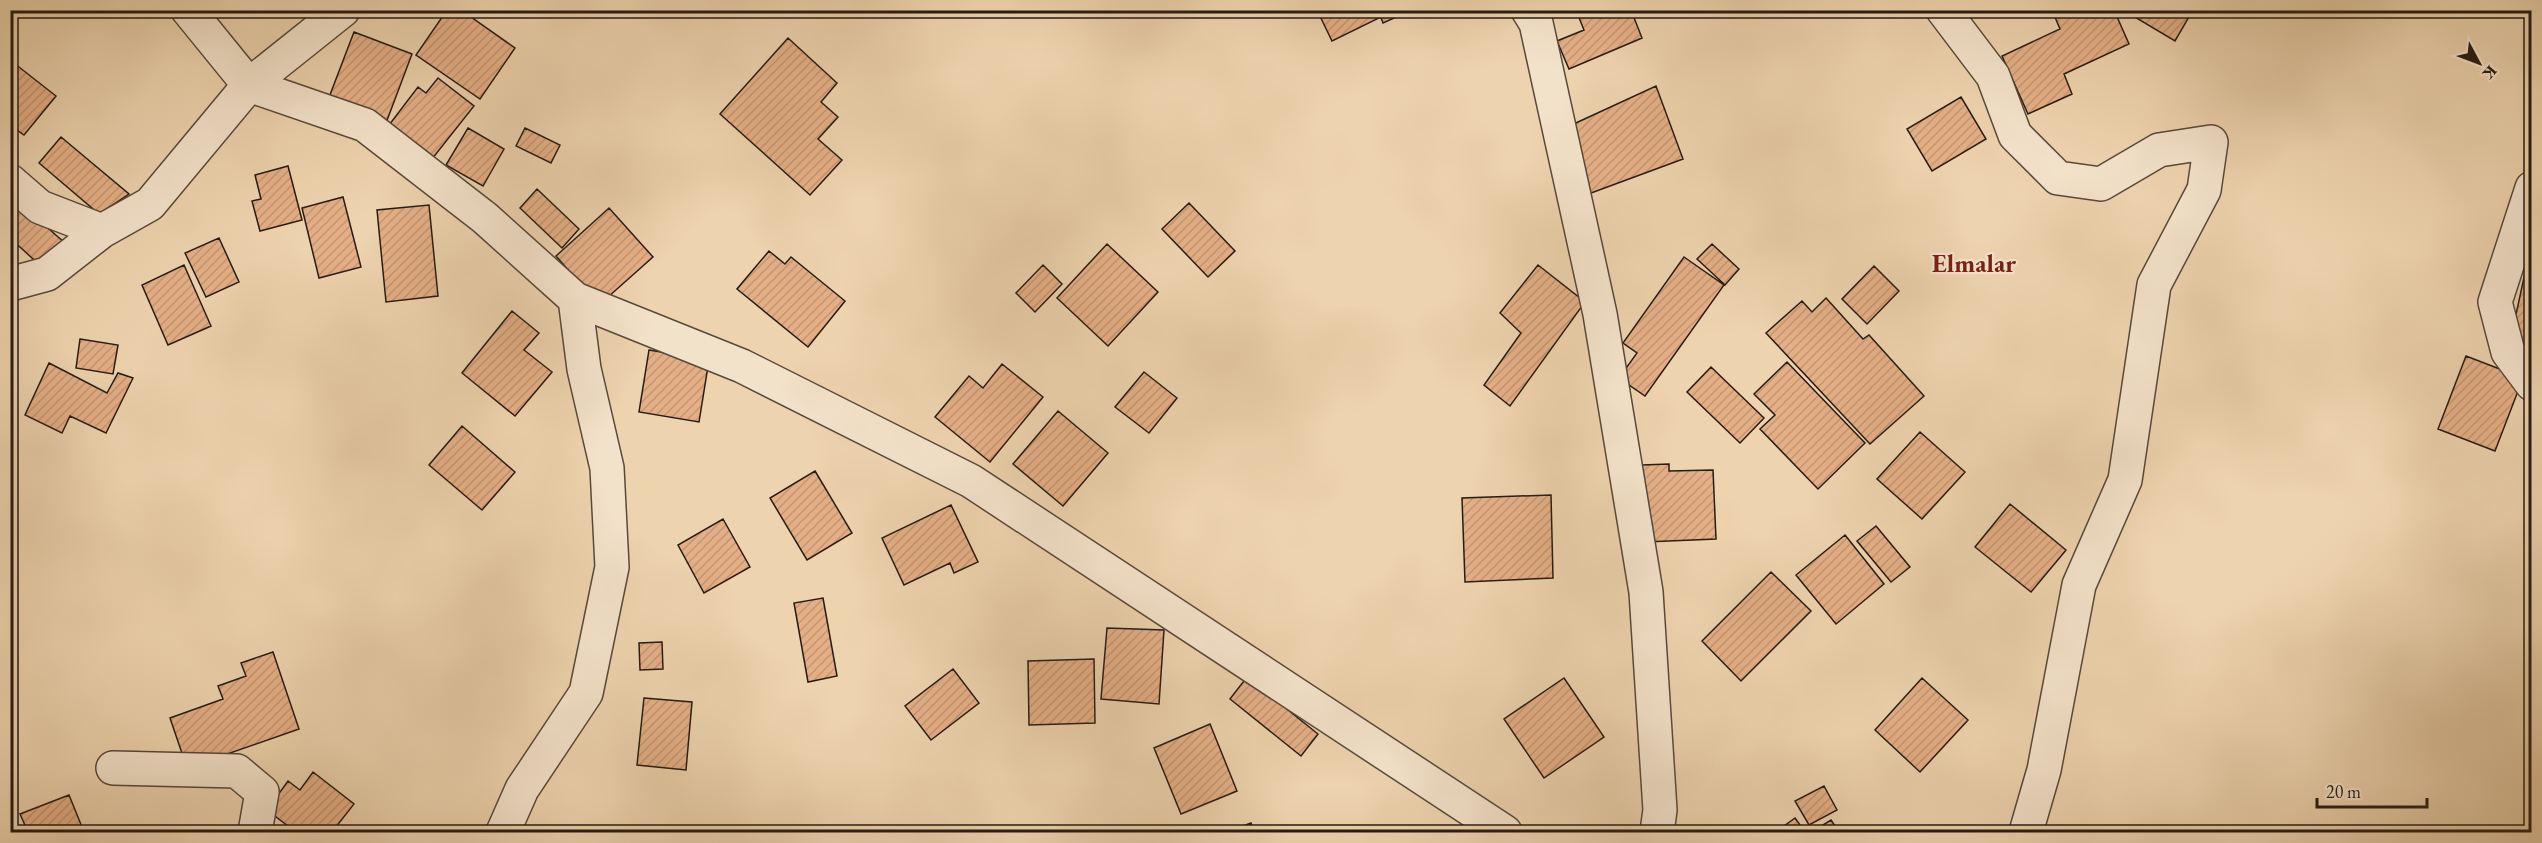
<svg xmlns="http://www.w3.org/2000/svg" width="2542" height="843" font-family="'EB Garamond',serif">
  <defs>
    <pattern id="building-hatch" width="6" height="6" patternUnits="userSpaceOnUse" patternTransform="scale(1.5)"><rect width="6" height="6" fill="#e5af86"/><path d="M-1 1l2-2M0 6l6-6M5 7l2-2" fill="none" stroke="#c49673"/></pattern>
  </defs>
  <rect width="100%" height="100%" fill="#edd3ae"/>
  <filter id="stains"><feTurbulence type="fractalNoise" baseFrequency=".00333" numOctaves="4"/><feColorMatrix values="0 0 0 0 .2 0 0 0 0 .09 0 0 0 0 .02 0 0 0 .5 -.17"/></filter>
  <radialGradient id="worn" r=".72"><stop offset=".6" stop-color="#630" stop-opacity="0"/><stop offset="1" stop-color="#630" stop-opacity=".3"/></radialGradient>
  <!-- building -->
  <path fill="url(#building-hatch)" stroke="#261b13" stroke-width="1.5" d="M447,10h14l54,38 -35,51 -64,-44z
    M1317,10h58l4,8 -47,23z
    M1378,10h34l-29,13z
    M1576,10h55l11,28 -73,31 -12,-28 27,-11z
    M2052,10h62l15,34 -65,30 8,20 -44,20 -26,-58 58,-27z
    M2123,10h70l-18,31z
    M354,32l58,22 -26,69 -58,-23z
    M788,38l49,45 -16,19 17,15 -20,22 24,21 -32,35 -90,-81z
    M10,60l46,36 -32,39 -14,-10z
    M438,78l36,28 -42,53 -43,-34 29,-38 8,6z
    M1656,86l27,73 -100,37 -18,-68z
    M1961,97l25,42 -54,32 -25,-42z
    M468,128l36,21 -21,37 -37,-21z
    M525,128l35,17 -9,18 -35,-17z
    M61,137l68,57 -30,20 -60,-51z
    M288,166l14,54 -42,11 -8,-30 9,-2 -6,-24z
    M537,189l42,40 -17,19 -42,-40z
    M10,195l55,48 -22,25 -33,-30z
    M343,197l18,70 -42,11 -17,-70z
    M1189,203l46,48 -27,26 -46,-48z
    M429,205l9,91 -52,6 -9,-92z
    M609,208l44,49 -54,48 -43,-49z
    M219,238l20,44 -33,15 -21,-44z
    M2532,240v106l-21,-8z
    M1107,244l51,48 -50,54 -51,-48z
    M1712,244l27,25 -14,16 -28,-26z
    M769,251l16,13 6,-7 54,44 -37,46 -71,-58z
    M1684,257l40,28 -79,111 -26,-18 18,-25 -14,-10z
    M184,265l27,61 -43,19 -26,-60z
    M1043,265l19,19 -27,28 -19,-19z
    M1538,265l47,37 -75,104 -26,-21 37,-52 -21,-20z
    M1874,266l25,25 -32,33 -25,-25z
    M1826,298l37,41 6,-4 55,61 -54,48 -104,-111 36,-32 10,11z
    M512,311l27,22 -15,17 28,22 -37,44 -53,-43z
    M80,339l38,6 -5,29 -37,-6z
    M649,350l60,10 -10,62 -60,-10z
    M2466,356l57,22 -28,73 -57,-22z
    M1787,362l78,81 -47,46 -58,-60 15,-14 -21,-21z
    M49,363l58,30 11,-20 15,5 -27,55 -36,-17 -8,17 -37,-18z
    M1002,364l41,33 -53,65 -55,-45 34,-41 14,12z
    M1711,367l53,51 -24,25 -53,-51z
    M1144,372l33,26 -28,35 -34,-26z
    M1058,411l50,42 -45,53 -50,-42z
    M462,426l53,46 -33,38 -53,-45z
    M1920,432l45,40 -43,47 -45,-40z
    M1669,464v7l44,-1 3,69 -71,3 -3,-77z
    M815,471l37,62 -45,27 -37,-62z
    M1551,495l2,83 -88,4 -3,-84z
    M2010,504l56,46 -35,42 -56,-45z
    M951,505l27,57 -24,11 -4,-10 -46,22 -22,-47z
    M723,519l27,48 -46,26 -26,-48z
    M1876,526l34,41 -19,15 -34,-41z
    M1845,535l39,49 -48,40 -40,-49z
    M1771,572l40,39 -70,70 -39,-40z
    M823,598l14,78 -29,6 -14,-79z
    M1107,628l57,2 -5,74 -58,-5z
    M662,642l1,27 -23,1 -1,-27z
    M273,652l26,77 -112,39 -17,-50 53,-19 -5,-13 28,-10 -5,-13z
    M1094,659l1,64 -66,2 -1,-64z
    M953,669l26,34 -48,37 -26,-34z
    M1247,677l71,57 -17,22 -71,-57z
    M1564,678l40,59 -60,41 -40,-59z
    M1922,678l46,42 -48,52 -45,-42z
    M644,698l48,4 -6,68 -49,-5z
    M1210,724l27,67 -56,23 -27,-66z
    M313,772l41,32 -22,28h-36l-29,-22 21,-29 12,9z
    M1824,786l13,24 -28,15 -14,-24z
    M69,795l15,37h-56l-8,-18z
    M1795,818l10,14h-29z
    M1831,820l8,12h-22l-2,-2z
    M1251,823l3,9h-28z"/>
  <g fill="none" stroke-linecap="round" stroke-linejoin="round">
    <defs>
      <path id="street" d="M188,10l61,75 116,40 120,93 90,81 167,67 229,115 534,351
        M1528,10l8,13 64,291 46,278 14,218 -3,22
        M1943,10l50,66 22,59 43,43 43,6 58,-34 52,-8 -7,48 -50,95 -29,195 -46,105 -35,185 -18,62
        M10,181l30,26 62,24 48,-27 99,-119 94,-75
        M2532,188l-37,114 13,50 24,32
        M10,284l37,-10 55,-43
        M113,768l124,3 25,21 -7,40
        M503,832l19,-43 64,-96 26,-126 -5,-99 -23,-99 -9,-70"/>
    </defs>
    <!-- street casing -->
    <use href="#street" stroke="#58493a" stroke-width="36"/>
    <!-- street -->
    <use href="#street" stroke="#f3e2ca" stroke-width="33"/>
  </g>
  <g text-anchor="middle" stroke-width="4.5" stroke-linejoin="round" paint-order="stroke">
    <!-- quarter labels -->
    <g font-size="26" font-weight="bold" fill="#7a1f14" stroke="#f3e2ca">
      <text x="1974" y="272">Elmalar</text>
    </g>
  </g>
  <!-- margin -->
  <rect width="2542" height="843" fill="none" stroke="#edd3ae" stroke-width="36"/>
  <rect x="12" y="12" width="2518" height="819" fill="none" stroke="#261b13" stroke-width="3"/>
  <rect x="18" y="18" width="2506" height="807" fill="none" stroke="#261b13" stroke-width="1.5"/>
  <!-- north arrow -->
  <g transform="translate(2479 63) rotate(131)" stroke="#f3e2ca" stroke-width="4.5" paint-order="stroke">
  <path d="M0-4.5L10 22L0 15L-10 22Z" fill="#261b13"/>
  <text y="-9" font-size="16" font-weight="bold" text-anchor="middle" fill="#261b13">K</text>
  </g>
  <!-- scale -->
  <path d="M2317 798v9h110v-9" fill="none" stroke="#261b13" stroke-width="3"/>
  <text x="2326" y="798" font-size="18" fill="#261b13" stroke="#f3e2ca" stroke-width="4.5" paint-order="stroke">20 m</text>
  <rect width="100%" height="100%" filter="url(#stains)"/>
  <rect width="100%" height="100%" fill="url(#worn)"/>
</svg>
